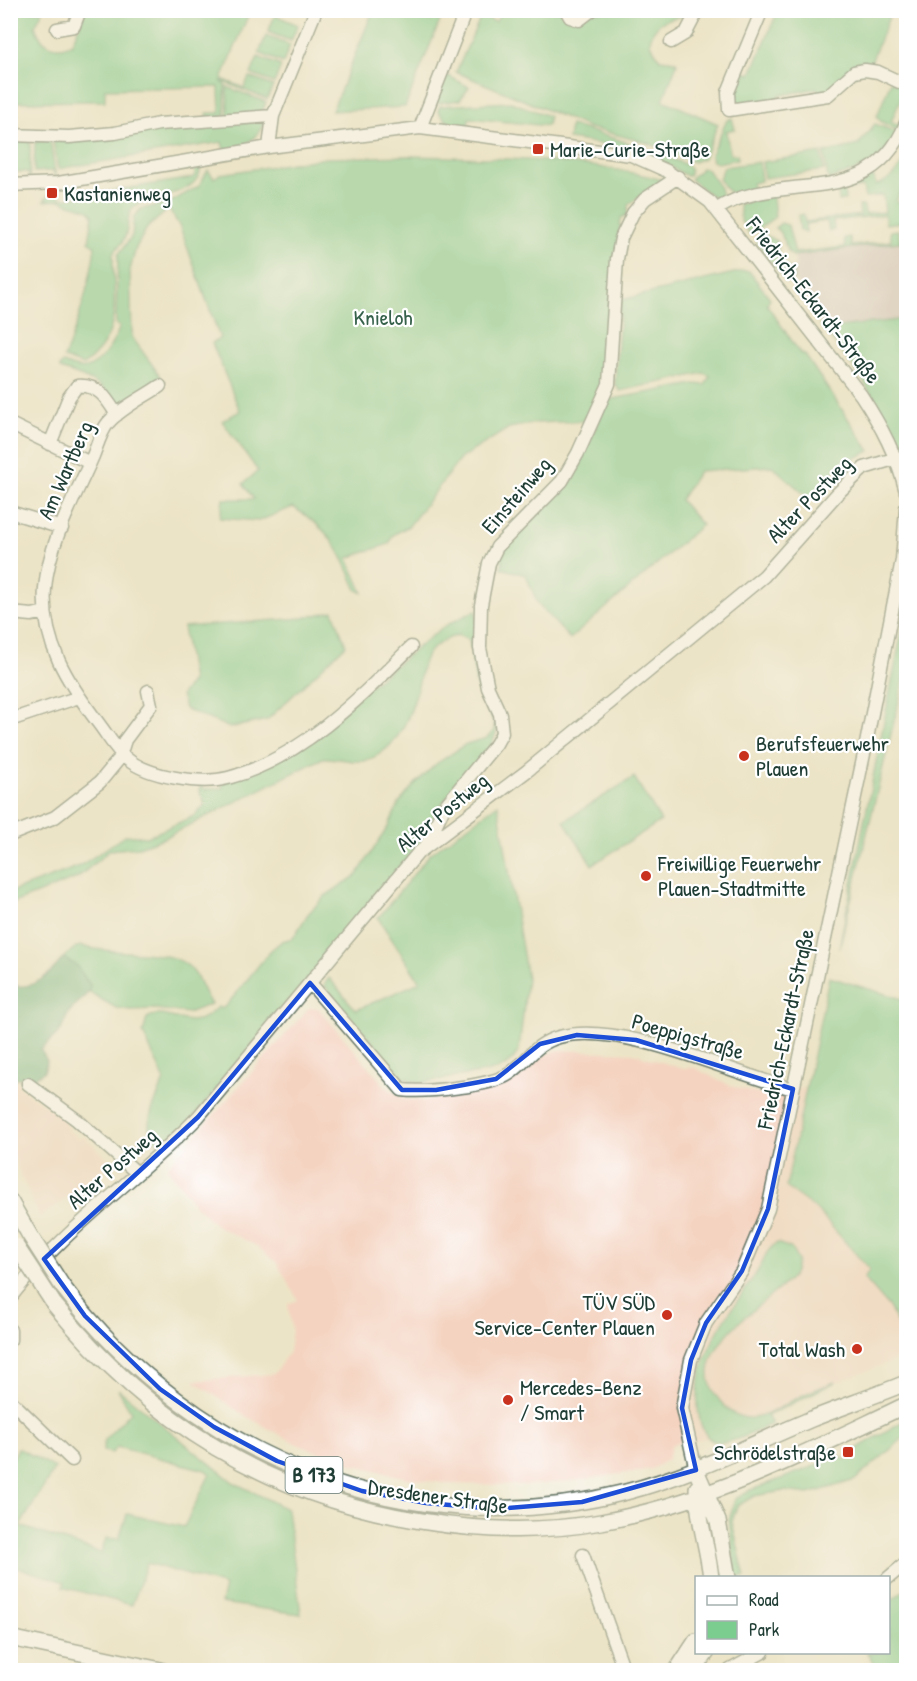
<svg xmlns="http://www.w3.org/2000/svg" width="917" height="1681" font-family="'Patrick Hand',sans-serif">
  <rect width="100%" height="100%" fill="#fff"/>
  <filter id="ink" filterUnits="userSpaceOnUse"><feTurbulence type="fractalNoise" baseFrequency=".0167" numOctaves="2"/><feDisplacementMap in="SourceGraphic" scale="12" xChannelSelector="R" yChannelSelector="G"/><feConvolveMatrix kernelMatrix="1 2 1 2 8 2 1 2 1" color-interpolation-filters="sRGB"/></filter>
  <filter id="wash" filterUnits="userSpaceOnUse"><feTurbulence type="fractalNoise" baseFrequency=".008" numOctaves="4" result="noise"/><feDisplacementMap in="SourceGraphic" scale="24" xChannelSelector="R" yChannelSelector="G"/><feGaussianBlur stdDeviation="1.35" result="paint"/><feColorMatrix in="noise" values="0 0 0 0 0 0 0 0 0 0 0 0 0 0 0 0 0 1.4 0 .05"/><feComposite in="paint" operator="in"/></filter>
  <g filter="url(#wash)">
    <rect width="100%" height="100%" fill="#ece4c6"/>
    <!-- built -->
    <path fill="#f4d3c0" d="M309,1008h9l68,79 18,12 19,2 80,-15 19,-10 11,-13 11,-8 14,-5 75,3 47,15h15l34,17 37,12 42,-10 98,102v167l-106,40 -34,21 -36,17 -58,10 -4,15 -16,10 -73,11 -50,5 -78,-1 -44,-6 -55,-14 -53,-19 -57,-31 -48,-33 80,-7 15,-22 3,-21 -4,-27 10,-4 -21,-37 -22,-18 -38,-19 -21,-20 -29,-39z
      M10,1072l15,20 37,25 7,14 9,7 7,-1 27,26 -72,55 -29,-65z"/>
    <!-- industrial -->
    <path fill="#d0c0bc" d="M906,241v78l-76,9 -36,-48 1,-25z"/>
    <!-- green -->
    <path fill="#7acd8f" stroke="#4c8562" stroke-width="1.5" d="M10,11h33l-8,15c5,17 20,27 37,17l13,-32h165l-28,68 22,9 5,-11 24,9 -6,13 -46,-18 4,4v31l-17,4 -1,-7h13l-1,-26 -114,2v12l-94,1z
      M373,11h71l-39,96 -73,4z
      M501,11h195l-4,5c-19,0 -41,4 -42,28l10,15 16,2 1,3 -14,36 55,24 -14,34 -10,4 -46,-19 -58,-15 -134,-56 25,-56 15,6z
      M778,11h103l8,6 -20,50 -39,23 -11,2 -2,-4 -39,8 -2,5 -43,3 -1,-13 9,-20 10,3z
      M275,15l23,10 -7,16 -23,-9z
      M266,36l24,9 -7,18 -24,-10z
      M258,57l23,9 -7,17 -23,-9z
      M447,75l22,12 -9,13 -21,3 -3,-2z
      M891,81l15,6v10l-4,-1 -11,26 10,4 -2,5 -19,-10 -3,-5z
      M227,87l39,15 -4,10 -34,4z
      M511,102l38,14 -2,10 -78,-8 -1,10c-14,-1 -23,-6 -30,-18l2,-4z
      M732,118l3,11 -9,2 4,24 7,-1 1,5 -21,4 -5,-2 -1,-7 16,-34z
      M264,122c-8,20 -19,23 -40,28l-2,-8 -164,27 -5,-29 105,-14z
      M875,124l23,9c-14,30 -41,38 -70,46l-4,-26 34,-8z
      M570,125l72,22 45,18 3,3v6l-3,2c-41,-25 -73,-31 -119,-37z
      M11,139l19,3v38l-2,-8h-17z
      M50,140l6,39 -3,-8 -19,1 1,-30z
      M821,153l3,17 -60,8 -2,-16z
      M409,156c86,2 171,2 254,24l-35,25 -1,10 -6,3 -12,104 -3,7 1,49 -19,43 -53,2 -26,5 -48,30 -52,68 -16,9 -4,9 -41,14 15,35 -6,-3c-18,-41 -25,-59 -64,-83l-34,14 -39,-3 3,-19h31l-11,-15 15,-13 -36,-50 18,-10 -28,-68 8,-5 -40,-111 -11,-18 -22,19 -11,20 -6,22 2,67 29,40 -41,30c-12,-22 -38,-31 -60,-38v-3l3,-3c6,2 16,7 23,5 16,-4 30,-29 34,-42l-4,-1 2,-70 14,-19 2,-19 7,-8 28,-6 30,-17 9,-16 6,8 6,-4 106,-16z
      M906,156v25l-10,20 8,4 -1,17 -17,2 -2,-9 -51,6 1,9 -5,1 -2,-10 -22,3 1,8 -6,-2 -2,-15 6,-1 1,8 55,-7 -1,-9h5l1,8 20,-2 -2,-17 -18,3 -2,-11 -19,3 1,10 -6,1 -1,-10 -8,1 -1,-3 44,-13 3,9c14,-4 24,-16 30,-29z
      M759,162l2,19 -9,2 1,7c-20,4 -23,8 -34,-11l5,-12z
      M201,166c-2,31 -44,27 -64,39 -12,6 -7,24 -13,34 -2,5 -8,10 -11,15 0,44 11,82 -30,111l-19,-7c13,-33 27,-76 31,-112l-6,-5 4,-26c-5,-10 -23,-8 -32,-15l-17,1 7,-10 8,-1 2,9 131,-21 3,-3v-8z
      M702,168h4l14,20 2,9 -7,1 -25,-19z
      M773,196l2,21 -25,18 -9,-14 -2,-17z
      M781,223l7,2 7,28 50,-6 -1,-9 6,-1 1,9 40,-5 -1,-10 8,-1 2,10 6,1 -113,15c-11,-6 -6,-21 -18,-28z
      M765,235l12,6c2,13 2,25 17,28v11l-8,2 -30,-40z
      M742,271h7l21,27 -3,7 34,49 4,1 65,96 -30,14 -30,34 -38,-33 -73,5 -19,29 22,25 -132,114 -32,-35 -12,-29 -25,-7 2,-8 -3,-2 8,-14 67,-67 32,-77 87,-16 11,1 5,-9 -6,-3 -84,18 -5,-7 6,-84z
      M906,319v134l-45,-76 -41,-53 4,-4 6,8z
      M476,610l8,78 13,42 -6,16 -56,66 -14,34 -236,281 -24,17c-27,-13 -1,-46 3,-65l-21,-46 4,-15c15,-10 36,8 54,1 7,-2 11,-8 17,-12l3,2 5,-3 45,-56 11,-9 11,-3 15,-24 17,-18 32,-21 31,-48 11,-24 17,-20 20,-19 30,-20 21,-6 7,-8v-7l-18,-39 -7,-44 -12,-5c-10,4 -20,8 -27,16 -7,8 -9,21 -11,31 -7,31 -20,69 -55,79 -9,2 -28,-4 -41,-3l-159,80 -25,9 -29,3 -33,28 -66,26 2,-13 67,-25 46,-31 21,2 47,-21 11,-11 -5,-13v-7l4,4 19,-1 -1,-5 61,-27 160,-129z
      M906,610v62l-67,277z
      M333,611l13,34 -79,75 -37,8 -45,-19 -4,-14 11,-14 -9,-54 120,-9z
      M634,777l27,44 -69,44 -28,-44z
      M498,804l29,174 -8,73 -9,12 -13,7 -78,13 -17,-6 -78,-92 5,-7 27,32 64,-28 -42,-64 52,-64z
      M82,946c30,10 82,1 105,19 12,9 15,28 24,39l-23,9 -33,-4 -24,1 -15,-2 -27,-16 1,-7 -14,-19 -13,-8 13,-11z
      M829,977l77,23v337l-2,1 -15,-31 -25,-29 6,-8 -53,-60 -31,-23z
      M777,1243l14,5 7,13c-2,4 -2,9 -4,13 -4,7 -14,13 -20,19 -30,25 -90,66 -54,108 28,34 53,9 81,-5 11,-6 23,-10 34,-14l-68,34 5,8c-15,6 -40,21 -56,18 -9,-2 -14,-14 -16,-21 -13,-58 27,-104 57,-149 7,-11 8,-22 20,-29z
      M118,1389l115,93 54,27 14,105 -80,-11 4,-17 -78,-23 -15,42 -69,-18 2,-5 -54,-16v-104l7,-14 37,20 -35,58 81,27 5,-15 13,1 8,-25 57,13 26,-53 -5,-4 -88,-23 -5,6 -9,-2 2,-12 26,-27z
      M906,1419v17l-51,44 -46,14 -25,-3 -30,5 -17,10 -5,16 13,55h-9l-7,-57 6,-21 11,-7 95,-36 4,3 8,-3v-5z
      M906,1589v81h-33l3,-2 -9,-15 21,-1 1,-50z"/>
    <!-- forest -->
    <path fill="#63b07a" stroke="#417657" stroke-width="1.5" d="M63,958l13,7 14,20 -1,7 -20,20 -8,18 -20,20 6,11 -3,10 -11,8 -17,-1 -5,-6v-87c22,6 39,-10 52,-27z"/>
  </g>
  <g filter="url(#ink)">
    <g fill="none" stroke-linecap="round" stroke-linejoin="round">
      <defs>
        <path id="minor" d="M566,10l4,7 9,3 13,-10
          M762,10l-34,82 1,18 99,-15 26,-23 11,-2 13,2 28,13
          M57,29l17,-3 6,-16
          M671,42l15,-9 12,-23
          M420,128l46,-118
          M10,135l59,2 46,-4 44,-9 114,-8
          M269,147l4,-31 43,-106
          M10,185l48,-2 211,-36 151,-19 211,27 36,16 43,31 151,193c21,32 36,61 45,97
          M717,209c65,-41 152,5 189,-86
          M160,386c-16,11 -39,22 -52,37 -7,8 -11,23 -15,33 -18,41 -44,86 -48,132 -4,54 23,95 54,136 9,12 17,26 28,35 22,18 74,26 101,19 73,-20 131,-79 183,-131
          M10,424l80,39
          M50,444l19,-47 8,-11c22,-2 30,13 40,29
          M10,512l52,16
          M10,613l22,2 13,-3
          M10,720l69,-23
          M10,835l45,-18 45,-35 19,-23 6,-19 26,-35 -3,-14
          M426,846l18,-39 52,-63 6,-11 -2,-19 -12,-26 -8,-40 1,-43 8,-42 8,-16 65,-66 16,-28 31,-69 8,-125 4,-21 12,-25 12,-14 33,-22
          M310,983l92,107c22,3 89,-4 107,-16 19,-13 25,-30 50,-37 62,-17 171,36 234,52
          M28,1084l49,36 59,52
          M10,1298c54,-70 128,-119 188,-181l220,-264 109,-82 237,-195 73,-82 27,-26 33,-10h9
          M10,1330v10
          M10,1400l62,60
          M696,1470l-14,-62 9,-48 15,-37 36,-52 26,-62 96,-455 38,-194 4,-52
          M583,1555l41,115
          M888,1578l18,-15
          M730,1670l33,-18"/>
        <path id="major" d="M10,1201l19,33
          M63,1287c133,173 348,260 563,205 66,-17 126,-48 188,-74 31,-12 62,-23 92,-35
          M54,1304c96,119 214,192 367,217 59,10 120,12 180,1 108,-19 207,-71 305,-117
          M696,1470l22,51 10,57
          M697,1488c0,30 11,59 14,90
          M10,1638l151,32
          M677,1670l19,-29
          M694,1670l13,-18"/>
      </defs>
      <!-- minor casing -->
      <use href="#minor" stroke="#677767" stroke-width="15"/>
      <!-- major casing -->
      <use href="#major" stroke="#677767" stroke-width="18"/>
      <!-- minor -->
      <use href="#minor" stroke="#fff" stroke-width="12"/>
      <!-- major -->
      <use href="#major" stroke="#fff" stroke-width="15"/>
      <defs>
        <path id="major-bridge" d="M29,1234l34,53
          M16,1246l38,58"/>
      </defs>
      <!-- major-bridge casing -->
      <use href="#major-bridge" stroke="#677767" stroke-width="18" stroke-linecap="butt"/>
      <!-- major-bridge -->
      <use href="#major-bridge" stroke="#fff" stroke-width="15"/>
    </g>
  </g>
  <!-- marked area -->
  <path d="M0 0H917V1681H0ZM310,983l92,107h34l60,-11 44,-35 37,-9 59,5 157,49 -25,120 -26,62 -36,52 -15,37 -9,48 14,62 -114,32 -85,7 -71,-6 -64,-12 -85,-30 -63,-34 -54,-38 -75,-73 -41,-57 154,-142z" fill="#ece4c6" fill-opacity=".55" fill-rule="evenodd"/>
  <path fill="none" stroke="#1d4ed8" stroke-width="4.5" stroke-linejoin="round" d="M310,983l92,107h34l60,-11 44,-35 37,-9 59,5 157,49 -25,120 -26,62 -36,52 -15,37 -9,48 14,62 -114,32 -85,7 -71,-6 -64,-12 -85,-30 -63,-34 -54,-38 -75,-73 -41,-57 154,-142z"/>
  <!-- markers -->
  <g fill="#c8321e" stroke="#fff" stroke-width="2">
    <rect x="532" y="143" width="12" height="12" rx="3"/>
    <rect x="46" y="187" width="12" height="12" rx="3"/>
    <circle cx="744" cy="756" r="6"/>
    <circle cx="646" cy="876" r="6"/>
    <circle cx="667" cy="1315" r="6"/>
    <circle cx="857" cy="1349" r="6"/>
    <circle cx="508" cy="1400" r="6"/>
    <rect x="842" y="1446" width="12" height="12" rx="3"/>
  </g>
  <g text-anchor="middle" stroke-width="4.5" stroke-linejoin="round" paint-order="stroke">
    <!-- shield labels -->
    <rect fill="#fff" stroke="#627771" stroke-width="1.5" x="285.5" y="1457" width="57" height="36" rx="4.5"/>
    <g font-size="21" font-weight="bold" fill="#1f3d34">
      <text x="314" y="1482">B 173</text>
    </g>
    <!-- poi labels -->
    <g font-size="22" fill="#1f3d34" stroke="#fff" text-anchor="start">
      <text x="550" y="157">Marie-Curie-Straße</text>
      <text x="64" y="201">Kastanienweg</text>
      <text x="756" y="751">Berufsfeuerwehr<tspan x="756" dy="25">Plauen</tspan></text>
      <text x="658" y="871">Freiwillige Feuerwehr<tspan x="658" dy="25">Plauen-Stadtmitte</tspan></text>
      <text x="655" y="1310" text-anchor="end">TÜV SÜD<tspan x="655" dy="25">Service-Center Plauen</tspan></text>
      <text x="845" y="1357" text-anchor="end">Total Wash</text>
      <text x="520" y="1395">Mercedes-Benz<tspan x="520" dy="25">/ Smart</tspan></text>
      <text x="836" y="1460" text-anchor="end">Schrödelstraße</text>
    </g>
    <!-- street labels -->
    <g font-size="22" fill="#1f3d34" stroke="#fff">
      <text transform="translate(814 300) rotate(52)" y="8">Friedrich-Eckardt-Straße</text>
      <text transform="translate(65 470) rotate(-66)" y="8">Am Wartberg</text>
      <text transform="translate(516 495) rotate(-49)" y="8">Einsteinweg</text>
      <text transform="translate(809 499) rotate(-46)" y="8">Alter Postweg</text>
      <text transform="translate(442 812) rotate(-39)" y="8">Alter Postweg</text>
      <text transform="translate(785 1029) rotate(-78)" y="8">Friedrich-Eckardt-Straße</text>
      <text transform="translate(688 1036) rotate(16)" y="8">Poeppigstraße</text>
      <text transform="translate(112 1168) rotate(-41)" y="8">Alter Postweg</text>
      <text transform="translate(438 1496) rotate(8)" y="8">Dresdener Straße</text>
    </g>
    <!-- park labels -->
    <g font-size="22" fill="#36614b" stroke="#fff">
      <text x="383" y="325">Knieloh</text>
    </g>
  </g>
  <!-- margin -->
  <rect width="917" height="1681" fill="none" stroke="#fff" stroke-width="36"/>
  <!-- legend -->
  <rect x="695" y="1576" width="195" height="78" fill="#ffffff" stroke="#a5b1ae" stroke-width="1.5"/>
  <rect x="707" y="1596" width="30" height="9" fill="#ffffff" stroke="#a5b1ae" stroke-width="1.5"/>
  <text x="749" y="1606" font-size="18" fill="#1f3d34">Road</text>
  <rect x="707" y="1621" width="30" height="18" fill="#7acd8f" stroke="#a5b1ae" stroke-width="1.5"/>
  <text x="749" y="1636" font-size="18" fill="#1f3d34">Park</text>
</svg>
